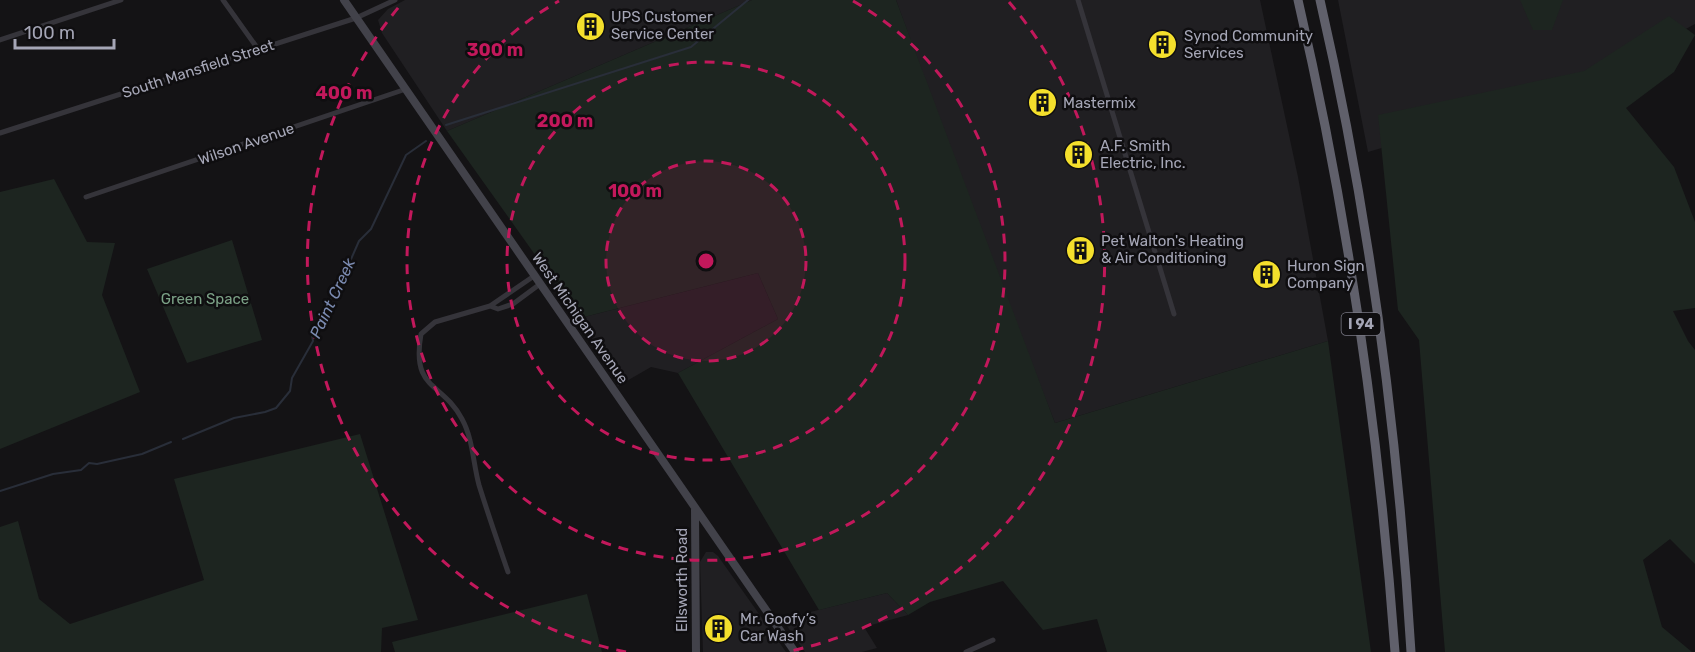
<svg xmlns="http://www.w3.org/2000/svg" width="1695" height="652" font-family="Rubik,sans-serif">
  <rect width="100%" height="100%" fill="#141315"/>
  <!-- built -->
  <path fill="#201f22" d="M405,0h347l-305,131 -65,-98 -4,-13 10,-11z
    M896,0h364l38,177 30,164 -273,82 -68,-174z
    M1338,0h357v24l-132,71 -195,57z
    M758,273l20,46 -100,54 -27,-6 -33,19 -38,-68z
    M706,552h7l5,4 68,96h-83l-3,-90z
    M887,593l21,22 -44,12 13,21 -15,4h-57l-23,-33z"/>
  <!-- green -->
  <path fill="#1d2520" d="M752,0h144l159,423 273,-82 43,311h-264l-10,-33 -54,11 -40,-49 -73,21 -22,13 -21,-22 -68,17 -141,-237 100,-54 -20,-46 -178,45 -133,-187z
    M1520,0h43l-11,30h-19z
    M1669,16l26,19 -21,37 -48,36 48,59 21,55v86l-22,3 15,30 7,9v214l-25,-25 -27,21 19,67 30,25h-247l-26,-312 -21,-30 -20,-195 206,-44z
    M54,179l33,63 28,1 -13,52 38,97 -140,57v-257z
    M232,240l30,100 -75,23 -40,-94z
    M360,434l58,186 -36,8 -1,24h-381v-125l18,-6 21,78 31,25 134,-44 -30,-101z
    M587,594l15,58h-207l-3,-10z"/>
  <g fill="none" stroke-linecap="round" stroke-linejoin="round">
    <!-- stream -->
    <path stroke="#292e39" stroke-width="2" d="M446,125l245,-78 57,-47
      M183,439l51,-21 31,-6 11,-4 14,-17 2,-13 21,-37 -1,-6 12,-13 5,-21 8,-10 22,-50 12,-12 35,-74 20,-14
      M0,491l53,-17 28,-4 8,-7 8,1 45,-10 29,-12"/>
    <!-- street -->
    <path stroke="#35343a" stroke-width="5" d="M223,0l35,49
      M1078,0l96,314
      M0,40l121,-40
      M0,133l356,-115 39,-18
      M86,197l320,-108
      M490,306l8,3 15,-5 27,-20
      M508,572c-10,-29 -20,-58 -29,-87 -6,-22 -6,-46 -17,-66 -20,-38 -51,-28 -41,-85l14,-12 55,-16 44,-30
      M966,652l27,-12"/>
    <!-- secondary -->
    <path stroke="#42424a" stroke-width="8" d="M344,0l451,652
      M695,510l1,142"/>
    <!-- highway -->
    <path stroke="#60606b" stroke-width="9" d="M1298,0c50,215 81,432 97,652
      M1320,0c49,213 78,434 91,652"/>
  </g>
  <!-- distance rings -->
  <circle cx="706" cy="261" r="100" fill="#c2185b" fill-opacity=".12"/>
  <g fill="none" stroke="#c2185b" stroke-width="3" stroke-dasharray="10 8">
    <circle cx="706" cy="261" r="100"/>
    <circle cx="706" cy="261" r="199"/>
    <path d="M853 1A299 299 0 1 1 559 1"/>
    <path d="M626 652A399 399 0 0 1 403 2M1009 2A399 399 0 0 1 786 652"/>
  </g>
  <!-- icons -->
  <defs>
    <symbol id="building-disc" viewBox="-11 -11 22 22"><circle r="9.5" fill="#f4df2c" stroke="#0f0e10"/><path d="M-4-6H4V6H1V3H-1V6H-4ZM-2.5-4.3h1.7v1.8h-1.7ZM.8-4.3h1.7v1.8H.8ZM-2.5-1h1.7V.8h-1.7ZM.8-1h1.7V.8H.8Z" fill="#111"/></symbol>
  </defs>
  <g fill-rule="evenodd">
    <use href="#building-disc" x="574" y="10" width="33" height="33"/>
    <use href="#building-disc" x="1146" y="28" width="33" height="33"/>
    <use href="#building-disc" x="1026" y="86" width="33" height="33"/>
    <use href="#building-disc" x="1062" y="138" width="33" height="33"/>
    <use href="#building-disc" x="1064" y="234" width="33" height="33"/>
    <use href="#building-disc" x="1250" y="258" width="33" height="33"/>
    <use href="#building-disc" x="702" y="612" width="33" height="33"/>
  </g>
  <g text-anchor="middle" stroke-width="5" stroke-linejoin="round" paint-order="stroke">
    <!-- shield labels -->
    <rect fill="#0f0e10" stroke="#787884" stroke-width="1.5" x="1341.5" y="313" width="39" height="22" rx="4.5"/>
    <g font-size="14" font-weight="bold" fill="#a5a6b6">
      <text x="1361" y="329">I 94</text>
    </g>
    <!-- poi labels -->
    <g font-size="15" fill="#a5a6b6" stroke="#0f0e10" text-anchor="start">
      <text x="611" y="22">UPS Customer<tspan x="611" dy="17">Service Center</tspan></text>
      <text x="1184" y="41">Synod Community<tspan x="1184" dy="17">Services</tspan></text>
      <text x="1063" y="108">Mastermix</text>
      <text x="1100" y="151">A.F. Smith<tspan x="1100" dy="17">Electric, Inc.</tspan></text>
      <text x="1101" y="246">Pet Walton's Heating<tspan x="1101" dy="17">&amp; Air Conditioning</tspan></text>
      <text x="1287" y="271">Huron Sign<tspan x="1287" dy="17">Company</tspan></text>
      <text x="740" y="624">Mr. Goofy’s<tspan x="740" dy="17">Car Wash</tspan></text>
    </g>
    <!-- street labels -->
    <g font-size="15" fill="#a5a6b6" stroke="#0f0e10">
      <text transform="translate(198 69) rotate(-18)" y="5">South Mansfield Street</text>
      <text transform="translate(246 144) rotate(-19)" y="5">Wilson Avenue</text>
      <text transform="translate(580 318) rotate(55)" y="5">West Michigan Avenue</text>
      <text transform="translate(682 580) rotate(-90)" y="5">Ellsworth Road</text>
    </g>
    <!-- park labels -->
    <g font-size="15" fill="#7ba186" stroke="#0f0e10">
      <text x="205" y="304">Green Space</text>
    </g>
    <!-- water labels -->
    <g font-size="16" font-style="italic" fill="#7b8bb1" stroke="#0f0e10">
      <text transform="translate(332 298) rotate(-65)" y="6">Paint Creek</text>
    </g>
  </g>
  <circle cx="706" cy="261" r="9" fill="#c2185b" stroke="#0f0e10" stroke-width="3"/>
  <g font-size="18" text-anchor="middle" font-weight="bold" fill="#c2185b" stroke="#0f0e10" stroke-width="5" stroke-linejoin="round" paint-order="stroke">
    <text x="495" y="56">300 m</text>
    <text x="344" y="99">400 m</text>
    <text x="565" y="127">200 m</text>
    <text x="635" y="197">100 m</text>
  </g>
  <!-- scale -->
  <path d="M15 39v9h99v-9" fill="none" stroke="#a5a6b6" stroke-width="3"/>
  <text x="24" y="39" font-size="18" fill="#a5a6b6" stroke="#0f0e10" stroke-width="4.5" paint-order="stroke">100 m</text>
</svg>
